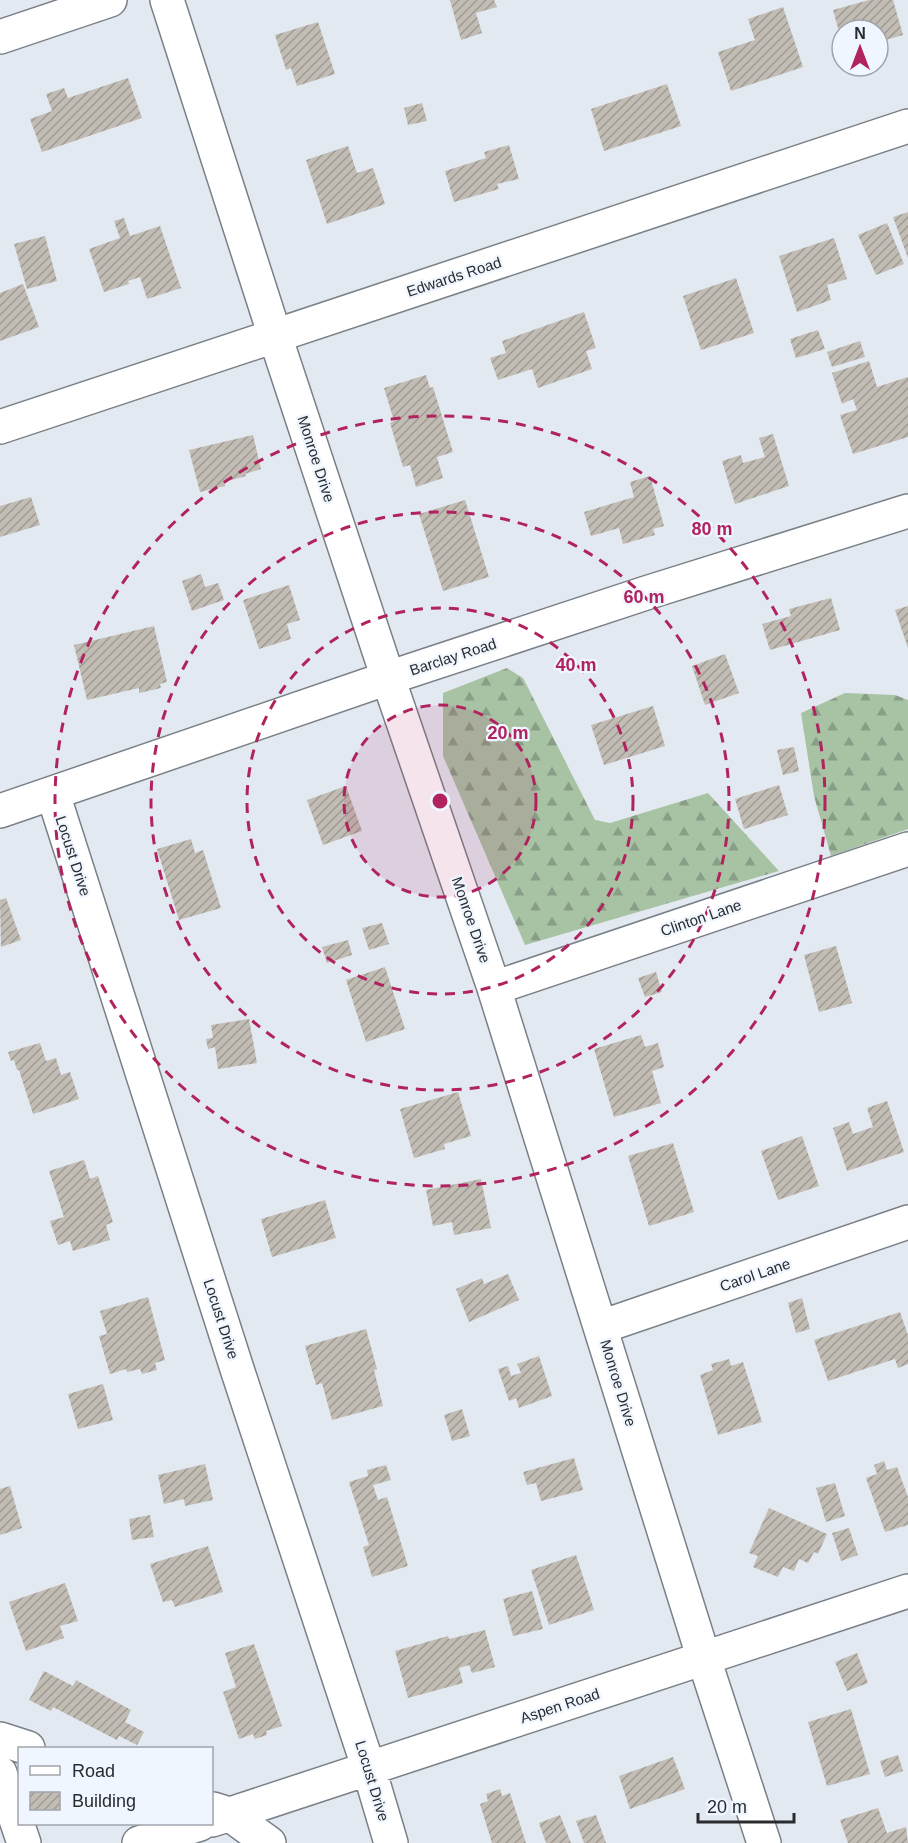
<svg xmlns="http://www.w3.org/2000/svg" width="908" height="1843" font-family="Arial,sans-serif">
  <defs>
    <pattern id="forest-firs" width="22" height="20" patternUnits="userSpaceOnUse" patternTransform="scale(1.5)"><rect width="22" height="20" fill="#a8c2a4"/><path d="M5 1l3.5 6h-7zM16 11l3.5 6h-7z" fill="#899e86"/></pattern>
    <pattern id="building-hatch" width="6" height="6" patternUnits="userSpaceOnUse" patternTransform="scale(1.5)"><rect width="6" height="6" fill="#c2bdb4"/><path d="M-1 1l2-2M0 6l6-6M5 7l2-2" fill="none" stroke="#9e9a93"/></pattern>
  </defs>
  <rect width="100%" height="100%" fill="#e3e9f1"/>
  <!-- forest -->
  <path fill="url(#forest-firs)" d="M507,668l16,10 72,142 15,3 98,-30 71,78 -254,74 -82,-189v-63z
    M845,693l50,2 13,5v129l-77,27 -17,-60 -13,-83z"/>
  <!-- building -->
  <path fill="url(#building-hatch)" d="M450,0h44l3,7 -21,6 6,20 -21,7z
    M869,0h24l10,35 -25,7v-12h-36l-1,9 -8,-29z
    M783,7l20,60 -72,24 -13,-39 37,-12 -7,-21z
    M318,22l17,52 -38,12 -6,-18 -5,2 -11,-35z
    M128,78l14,40 -100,34 -12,-33 22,-8 -6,-17 18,-6 4,10z
    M667,84l14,42 -77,25 -13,-42z
    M422,103l5,18 -19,4 -4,-17z
    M509,145l10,34 -22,5 2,5 -45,13 -9,-31 41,-13 -2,-6z
    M348,146l9,27 16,-5 12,36 -58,20 -21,-64z
    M908,212v46l-15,-41z
    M124,218l6,18 30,-10 21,62 -34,11 -7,-22 -12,4 1,3 -25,8 -15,-43 31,-11 -6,-17z
    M887,223l17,41 -28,11 -18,-40z
    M45,236l12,45 -30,8 -13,-45z
    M834,238l13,41 -20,6 4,15 -34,12 -18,-56z
    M736,278l18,55 -53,17 -18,-54z
    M23,284l16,43 -39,14v-48z
    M584,312l12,36 -10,3 6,18 -54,19 -6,-19 -34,11 -8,-22 16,-5 -4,-12z
    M818,330l7,19 -29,9 -6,-19z
    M860,341l5,16 -33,10 -5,-15z
    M869,361l8,26 31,-10v60l-55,17 -13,-39 17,-5 -4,-11 -11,5 -10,-31z
    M426,375l4,13 3,-1 20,65 -16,5 6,21 -27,9 -6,-22 -7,2 -13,-44 4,-2 -10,-33z
    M773,434l16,52 -54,18 -13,-43 19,-6 2,8 22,-6 -6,-19z
    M253,435l8,34 -16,5 1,2 -22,6 1,4 -25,6 -11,-42z
    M650,476l14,50 -11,3 2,6 -32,9 -4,-16 -28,8 -7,-24 50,-15 -4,-15z
    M31,497l9,28 -40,12v-31z
    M465,500l24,77 -46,14 -24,-77z
    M201,574l4,13 13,-4 6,17 -32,11 -10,-30z
    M289,585l11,35 -13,4 4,15 -32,10 -16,-49z
    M831,598l9,32 -70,20 -8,-26 29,-8 -2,-7z
    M908,606v42l-13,-38z
    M154,626l13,56 -7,2 1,4 -22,5v-5l-52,12 -13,-55z
    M725,654l14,39 -34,12 -13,-39z
    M653,706l12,40 -61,19 -13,-40z
    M794,747l5,24 -16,4 -6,-25z
    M779,785l9,30 -44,14 -9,-30z
    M346,786l16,45 -39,14 -16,-45z
    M191,839l4,14 8,-3 18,58 -42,12 -22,-71z
    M6,898l15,42 -20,7 -1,-47z
    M382,923l7,21 -20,6 -7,-22z
    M348,940l4,15 -25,8 -5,-16z
    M836,946l16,57 -33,9 -15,-57z
    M385,967l20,62 -39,13 -20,-62z
    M656,972l6,20 -17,5 -7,-19z
    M249,1019l8,44 -39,6 -3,-22 -7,2 -2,-10 7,-1 -2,-13z
    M641,1035l4,12 13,-4 6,24 -12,4 9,32 -47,14 -20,-68z
    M40,1043l6,18 10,-3 5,17 9,-3 9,27 -46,15 -14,-44h-2l-3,-10 -3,1 -3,-9z
    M458,1092l13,44 -27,8 1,5 -31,9 -14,-49z
    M887,1101l17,51 -57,19 -14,-43 16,-6 4,12 20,-7 -6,-19z
    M802,1136l17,50 -41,14 -17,-49z
    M673,1143l21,69 -45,14 -21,-70z
    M84,1160l6,19 8,-3 15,46 -7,3 4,15 -37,11 -3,-10 -12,4 -8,-24 14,-4 -15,-46z
    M481,1179l10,49 -37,7 -2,-13 -19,4 -7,-36z
    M325,1200l11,38 -64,19 -11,-38z
    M508,1274l11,26 -50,22 -13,-33 26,-11 2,6z
    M148,1297l17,63 -10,3 2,7 -15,4 -2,-5 -13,3 -1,-3 -16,5 -11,-38 8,-2 -7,-23z
    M802,1298l8,31 -14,4 -8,-30z
    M900,1312l8,23v29l-10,4 -3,-9 -67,22 -14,-41z
    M366,1329l11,40 -3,1 9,36 -51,14 -10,-37 -6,2 -11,-39z
    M539,1356l13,40 -33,12 -3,-10 -7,3 -11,-32 10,-3 3,10 10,-3 -4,-9z
    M729,1359l2,7 12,-4 19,60 -44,13 -18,-60 13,-5 -2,-6z
    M103,1384l10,36 -35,9 -10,-35z
    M462,1409l8,27 -18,5 -8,-26z
    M574,1458l9,32 -42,11 -5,-18 -9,2 -4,-13z
    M884,1461l3,9 10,-3 11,30v28l-23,7 -19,-54 11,-4 -3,-9z
    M205,1464l8,36 -28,6 -1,-7 -20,5 -6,-29z
    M386,1465l5,15 -18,5 5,15 9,-3 21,69 -36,11 -9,-30 6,-2 -20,-63 19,-6 -1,-6z
    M835,1483l10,33 -19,6 -10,-34z
    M10,1486l12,42 -22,7v-46z
    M769,1508l58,26 -9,20 -4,-2 -6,11 -9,-4 -5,12 -11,-4 -5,10 -25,-10 5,-11 -9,-3z
    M150,1515l4,22 -22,3 -3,-21z
    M849,1528l9,27 -17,6 -9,-28z
    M208,1546l15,46 -48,15 -3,-7 -9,2 -13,-38z
    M576,1555l18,55 -45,15 -18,-55z
    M65,1583l13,38 -18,5 4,12 -38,13 -17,-49z
    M532,1591l11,38 -30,7 -10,-37z
    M485,1630l10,37 -23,6 -3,-8 -10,3 4,15 -55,15 -13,-47 53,-15 1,3z
    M254,1644l28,82 -16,5 1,4 -12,4 -2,-5 -14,5 -16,-47 13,-5 -11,-34z
    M857,1653l11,30 -21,8 -12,-29z
    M44,1671l29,15 3,-6 55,30 -6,12 19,10 -7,13 -18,-9 -2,4 -64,-33 -2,4 -22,-11z
    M851,1709l19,65 -43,12 -19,-64z
    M898,1755l5,16 -18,6 -5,-16z
    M673,1757l12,32 -55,20 -11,-33z
    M500,1789l2,7 8,-3 16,50h-34l-12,-39 8,-3 -2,-7z
    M878,1808l9,25 19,-6 2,16h-60l-8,-23z
    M560,1815l11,28h-25l-7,-20z
    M596,1815l10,28h-22l-8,-22z"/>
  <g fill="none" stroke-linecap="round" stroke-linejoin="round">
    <defs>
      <path id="minor" d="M167,0l108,336 113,342 106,310 210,671 60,184
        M0,37l110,-37
        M0,427l908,-301
        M53,794l185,578 131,397 22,74
        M0,811l388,-133 258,-85 262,-82
        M494,988l414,-139
        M601,1327l307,-105
        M0,1739l28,9
        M0,1773l24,70
        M213,1809l16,5 40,29
        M212,1820l696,-229
        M139,1843l61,-19"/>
    </defs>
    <!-- minor casing -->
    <use href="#minor" stroke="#7a8087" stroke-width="36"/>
    <!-- minor -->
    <use href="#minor" stroke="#fff" stroke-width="33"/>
  </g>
  <!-- distance rings -->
  <circle cx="440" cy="801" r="96" fill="#b0235e" fill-opacity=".12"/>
  <g fill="none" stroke="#b0235e" stroke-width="3" stroke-dasharray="10 8">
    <circle cx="440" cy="801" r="96"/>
    <circle cx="440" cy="801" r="193"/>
    <circle cx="440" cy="801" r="289"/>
    <circle cx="440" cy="801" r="385"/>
  </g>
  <g text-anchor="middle" stroke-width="4.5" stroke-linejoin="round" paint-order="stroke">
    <!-- street labels -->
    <g font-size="15" fill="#292b2f" stroke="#f0f6ff">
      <text transform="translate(454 277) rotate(-18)" y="5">Edwards Road</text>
      <text transform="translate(316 459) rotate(72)" y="5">Monroe Drive</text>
      <text transform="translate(453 657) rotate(-18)" y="5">Barclay Road</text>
      <text transform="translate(73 856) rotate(72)" y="5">Locust Drive</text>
      <text transform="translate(701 918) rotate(-19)" y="5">Clinton Lane</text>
      <text transform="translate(471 920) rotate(71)" y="5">Monroe Drive</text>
      <text transform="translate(755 1275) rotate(-19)" y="5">Carol Lane</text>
      <text transform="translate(221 1319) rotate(72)" y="5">Locust Drive</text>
      <text transform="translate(618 1383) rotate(73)" y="5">Monroe Drive</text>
      <text transform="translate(560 1706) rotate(-18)" y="5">Aspen Road</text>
      <text transform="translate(372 1781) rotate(73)" y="5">Locust Drive</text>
    </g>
  </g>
  <circle cx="440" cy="801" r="9" fill="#b0235e" stroke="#f0f6ff" stroke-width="3"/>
  <g font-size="18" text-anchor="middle" font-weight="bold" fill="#b0235e" stroke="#f0f6ff" stroke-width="4.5" stroke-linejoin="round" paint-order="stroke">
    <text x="712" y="535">80 m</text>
    <text x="644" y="603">60 m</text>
    <text x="576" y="671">40 m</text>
    <text x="508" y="739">20 m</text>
  </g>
  <!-- legend -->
  <rect x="18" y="1747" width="195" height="78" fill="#f0f6ff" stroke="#a0a5ac" stroke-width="1.5"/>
  <rect x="30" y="1766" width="30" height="9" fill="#ffffff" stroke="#a0a5ac" stroke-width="1.5"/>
  <text x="72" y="1777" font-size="18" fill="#292b2f">Road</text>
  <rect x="30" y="1792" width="30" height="18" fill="url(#building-hatch)" stroke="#a0a5ac" stroke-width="1.5"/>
  <text x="72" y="1807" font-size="18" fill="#292b2f">Building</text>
  <!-- north arrow -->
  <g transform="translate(860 48)"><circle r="28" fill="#f0f6ff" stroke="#a0a5ac" stroke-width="1.5"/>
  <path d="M0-4.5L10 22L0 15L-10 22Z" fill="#b0235e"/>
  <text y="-9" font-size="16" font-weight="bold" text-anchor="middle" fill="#292b2f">N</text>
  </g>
  <!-- scale -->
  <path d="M698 1813v9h96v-9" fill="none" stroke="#292b2f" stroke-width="3"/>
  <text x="707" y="1813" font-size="18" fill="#292b2f" stroke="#f0f6ff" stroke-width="4.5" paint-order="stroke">20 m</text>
</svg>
